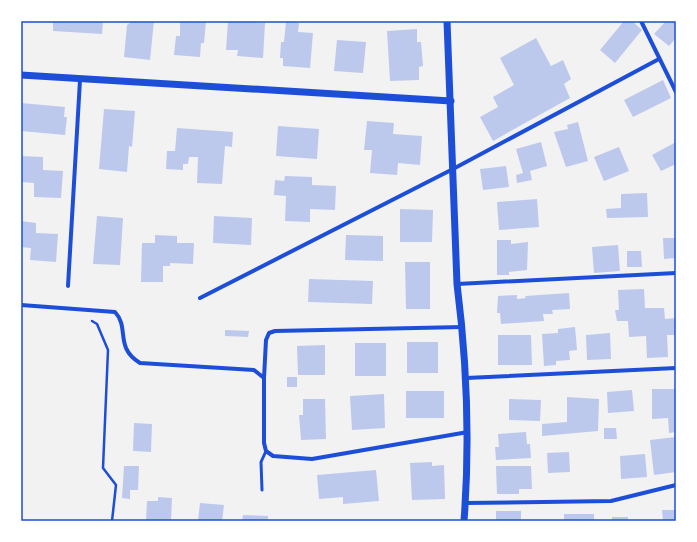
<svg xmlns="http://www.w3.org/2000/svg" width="697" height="542" font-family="'Titillium Web',sans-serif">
  <rect width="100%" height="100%" fill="#f2f2f2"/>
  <!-- building -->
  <path fill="#bdc9ec" d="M53,21h50l-1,13 -49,-3z
    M133,21h21l-4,39 -26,-3 3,-32z
    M180,21h26l-2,22h-3l-1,14 -26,-2 2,-19h4z
    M228,21l37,2 -2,35 -26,-2 1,-6h-12z
    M624,21h8l10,9 -27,33 -15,-13z
    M666,21h10v17l-7,8 -15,-12z
    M286,22l13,1 -1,9 15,1 -3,35 -27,-2v-8h-3l1,-16h3z
    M417,29v13h4l2,24 -4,1v13l-29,1 -3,-50z
    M536,38l15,28 12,-6 8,19 -7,5 6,14 -77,43 -13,-24 18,-10 -5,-10 21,-12 -14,-27z
    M337,40l29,2 -3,31 -29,-2z
    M663,80l8,18 -38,19 -9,-17z
    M21,103l44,4 -1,10h3l-2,18 -44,-4z
    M104,109l31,2 -3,36 -3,-1 -2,26 -28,-3z
    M367,121l27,2 -1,11 29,2 -2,29 -22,-2 -1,12 -27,-2 2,-23h-8z
    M578,122l10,39 -22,6 -12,-35 14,-3 -1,-4z
    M278,126l41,3 -2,30 -41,-3z
    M177,128l56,4 -1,15 -7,-1 -3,38 -25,-1 1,-26h-9l-1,7h-5v6l-17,-1 1,-18h8z
    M541,142l6,24 -17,5 2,9 -15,3 -1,-8 7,-2 -7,-24z
    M676,142v22l-15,7 -9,-16z
    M619,147l10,24 -25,10 -10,-24z
    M21,156l22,1v13l20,1 -2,27 -27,-1v-14l-13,-1z
    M506,166l3,21 -26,3 -3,-21z
    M285,176l27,1v8l24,1 -1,24 -25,-1v13l-25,-1 1,-25 -12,-1 1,-15 9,1z
    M647,193l1,24 -41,1 -1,-9 15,-1v-14z
    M537,199l2,28 -40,3 -2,-28z
    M400,209l33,1 -1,32h-32z
    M97,216l26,2 -3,47 -27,-1z
    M214,216l38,2 -1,27 -38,-2z
    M21,221l15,2v10l22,1 -2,28 -26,-2 1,-12 -10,-1z
    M155,235l22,1v7h17l-1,21 -23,-1v3h-7v16h-22l1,-39h13z
    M346,235l37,1v25l-38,-1z
    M663,238h13v20l-12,1z
    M497,240h14v4l17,-2 -1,28 -18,2v3h-12z
    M618,245l2,26 -26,2 -2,-26z
    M627,251h14l1,16h-15z
    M405,262h25v47h-24z
    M309,279l64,2 -1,23 -64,-2z
    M644,289l1,19h19l1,11 11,-1v17h-9l1,22 -21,1 -1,-22 -17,1 -1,-16h-11l-2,-11h4l-1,-20z
    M569,293l1,16 -18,1 1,4h-10l1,7 -43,3 -1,-11h-3l1,-17 19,-1v4l9,-1 -1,-2z
    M575,327l2,23 -8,1 1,9 -14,1v4l-12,1 -2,-32 16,-1v-4z
    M225,330l24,1 -1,6 -23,-1z
    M610,333l1,26 -24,1 -1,-25z
    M498,335h33l1,30h-34z
    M407,342h31v31h-31z
    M355,343h31v33h-31z
    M325,345v30h-27l-1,-29z
    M287,377h10v10h-10z
    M652,389h24v43l-7,1 -1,-15 -16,1z
    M632,390l2,21 -26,2 -1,-21z
    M406,391h38v27h-38z
    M384,394l1,34 -33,2 -2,-34z
    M567,397l32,2 -1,32 -56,5v-12l25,-2z
    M303,399h22l1,40 -25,1 -2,-25h4z
    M509,399l32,1 -1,21 -31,-1z
    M134,423l18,1 -1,28 -18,-1z
    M604,428h12l1,11h-13z
    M526,432l1,12h3l1,14 -35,2 -1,-13h4l-1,-13z
    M676,437v35l-22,3 -4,-35z
    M569,452l1,20 -22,1 -1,-20z
    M645,454l2,23 -26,2 -1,-23z
    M432,462v4l12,-1 1,34 -33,1 -2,-37z
    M124,466h15l-1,24h-8v9l-8,-1z
    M496,466h35l1,23h-13v5h-22z
    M376,470l3,31 -36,3v-7l-24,2 -2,-24z
    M158,497l14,1 -1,23h-25l1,-20h11z
    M200,503l24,2 -2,16h-24z
    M662,510h14v11h-13z
    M496,511h25v10h-25z
    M564,514h30v7h-30z
    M243,515l25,1v5h-26z
    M612,517h16v4h-16z"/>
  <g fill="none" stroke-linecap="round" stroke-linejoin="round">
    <!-- path -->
    <path stroke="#1d4ed8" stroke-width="2.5" d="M92,321l5,3 11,26 -5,118 13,17 -4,36"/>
    <!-- service -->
    <path stroke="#1d4ed8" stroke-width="3" d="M262,490l-1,-28 5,-11"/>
    <!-- minor -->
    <path stroke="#1d4ed8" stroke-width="4" d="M641,21l35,71
      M457,284l219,-11
      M68,286l12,-206
      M200,298l253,-129 206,-110
      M21,305l94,7c15,16 -1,35 25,51l114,7 10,8v65l2,8 7,5 39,3 156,-27
      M264,378l2,-38 3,-7 6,-2 188,-4
      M466,378l210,-10
      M465,503l146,-2 65,-16"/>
    <!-- tertiary -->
    <path stroke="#1d4ed8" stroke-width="7" d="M447,21l10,263c10,79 13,158 7,237
      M21,75l430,26"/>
  </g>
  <!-- border -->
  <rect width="697" height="542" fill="none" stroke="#ffffff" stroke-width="44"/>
  <rect x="22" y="22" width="653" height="498" fill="none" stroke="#1d4ed8" stroke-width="1.5"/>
</svg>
